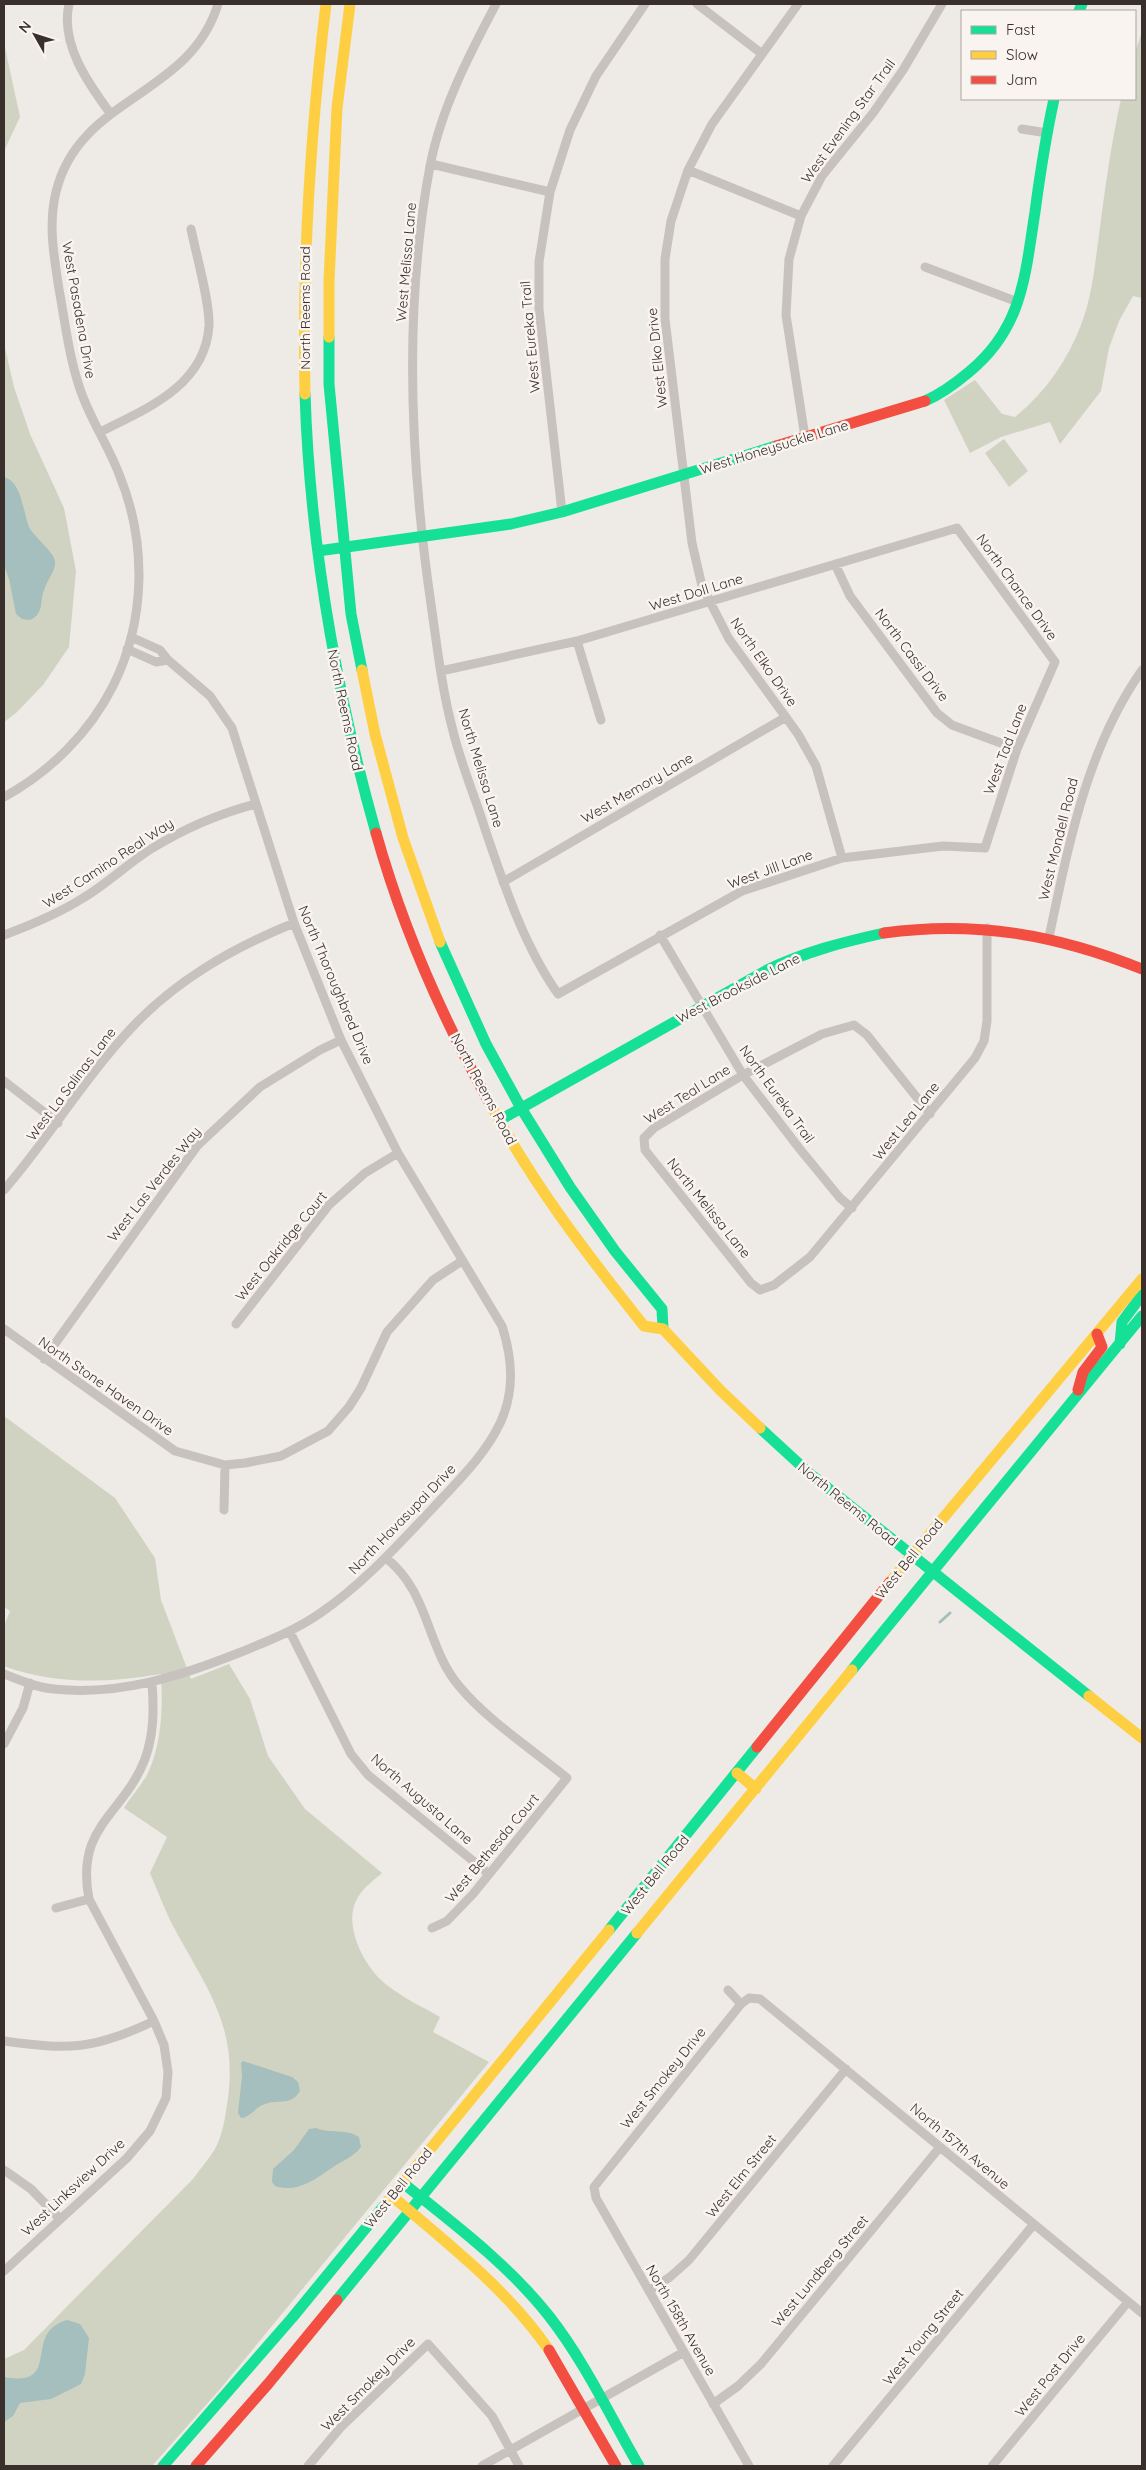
<svg xmlns="http://www.w3.org/2000/svg" width="1146" height="2470" font-family="Quicksand,sans-serif">
  <rect width="100%" height="100%" fill="#eeeae6"/>
  <!-- green -->
  <path fill="#d0d3c2" d="M1142,31v267l-9,-2 -14,25 -10,27 -8,43 -41,53 -10,-22 -49,15 -31,16 -26,-53 31,-20 27,34 13,3c30,-24 52,-56 66,-92 11,-28 14,-61 18,-90 6,-46 12,-91 22,-136h14v-46z
    M4,43l16,74 -16,34z
    M4,344l10,43 16,47 34,74 12,63 -7,76 -26,38 -27,28 -12,9z
    M1004,439l24,32 -19,16 -24,-34z
    M4,1416l111,82 40,60 6,42 30,79 38,-15 21,35 18,57 37,53 77,64c-8,7 -18,14 -24,24 -17,27 7,72 29,88 16,13 36,22 53,32l-7,15 56,30 -268,326 -69,78h-148v-107l20,-9 169,-171c7,-10 16,-20 22,-30 7,-13 10,-30 12,-44 13,-80 -22,-118 -56,-183 -8,-16 -14,-33 -21,-49l17,-36 -43,-29c7,-12 18,-23 24,-35 14,-30 15,-67 13,-99 -53,9 -106,11 -157,-8v-40l6,-15 -6,-4z"/>
  <!-- water -->
  <path fill="#a4bfbd" d="M4,477c18,5 19,35 25,50 6,11 24,24 26,34 1,10 -8,19 -11,29 -3,7 -2,16 -5,22 -2,4 -5,6 -9,8l-8,-1 -6,-5 -7,-35 -5,-14z
    M243,2061l49,16 6,5 2,9c-9,15 -21,8 -35,13 -10,3 -14,13 -24,14l-3,-5 4,-37 -1,-13z
    M316,2128c15,6 29,0 43,9l2,10c-7,9 -16,13 -25,18 -18,12 -37,29 -61,21l-3,-4 1,-13 21,-19 15,-21z
    M67,2320l13,4 9,14 -4,36 -4,10 -30,15 -31,4 -7,13 -9,6v-45c60,11 17,-44 63,-57z"/>
  <g fill="none" stroke-linecap="round" stroke-linejoin="round">
    <!-- stream -->
    <path stroke="#a4bfbd" stroke-width="3" d="M940,1622l10,-9"/>
    <!-- street -->
    <path stroke="#c8c2be" stroke-width="9" d="M69,4c-9,40 19,79 41,109
      M697,4l65,50
      M798,4l-86,120 -24,46 -17,51 -6,38v60l27,224 10,43 27,53 69,95 18,32 26,92
      M1022,129l25,4
      M431,164l119,28
      M688,170l113,46
      M925,267l93,35
      M100,432c46,-23 105,-46 109,-106 1,-24 -13,-72 -18,-97
      M805,437l-19,-122 3,-56 12,-43 21,-40 51,-63 30,-43 39,-66
      M562,512l-23,-203v-47l11,-70 20,-62 26,-54 49,-72
      M835,564l15,32 87,117 15,12 65,24
      M577,641l24,79
      M127,649l29,13 12,-2 -8,-10 -29,-13
      M441,671l136,-30 380,-113 98,134 -38,87 -32,99 -42,-2 -101,12 -100,33 -184,103c-34,-48 -54,-109 -73,-165 -10,-32 -24,-65 -32,-98 -11,-41 -16,-85 -22,-127 -21,-144 -28,-294 -1,-438 11,-57 39,-111 66,-162
      M4,797c46,-25 86,-65 109,-111 33,-66 34,-144 6,-212 -11,-29 -29,-55 -39,-85 -11,-32 -15,-67 -21,-100 -5,-32 -11,-65 -3,-97 23,-96 134,-95 162,-188
      M503,882l283,-165
      M4,935c27,-10 54,-21 79,-37 24,-14 44,-34 68,-49 32,-20 67,-35 104,-45
      M660,935l83,140 56,73 41,50 12,10
      M1049,937c20,-93 37,-187 93,-267
      M4,1081l54,42
      M930,1114l-63,-79 -13,-10 -32,9 -79,41 -89,53 -10,10 1,12 106,133 9,7 14,-5 36,-28 165,-199 9,-17 3,-20v-93
      M4,1190c43,-49 76,-106 121,-155 46,-52 105,-86 169,-112
      M236,1324l93,-119 36,-32 33,-20
      M4,1329l171,122 50,14 20,-2 36,-7 47,-25 21,-24 12,-19 26,-56 46,-52 29,-19
      M44,1359l153,-213 63,-59 60,-37 21,-10
      M224,1510l1,-45
      M386,1558c44,35 40,89 73,128 28,34 74,64 108,92l-94,116 -26,27 -15,7
      M290,1632l61,122 17,21 121,99
      M4,1674c15,6 34,14 50,15 66,7 127,-13 187,-37 27,-11 53,-21 78,-38 43,-29 77,-67 113,-105 54,-58 98,-97 70,-183l-104,-173 -57,-113 -47,-117 -62,-195 -22,-32 -42,-36
      M4,1744l19,-36 7,-25
      M56,1908l33,-9
      M728,1990l13,14
      M4,2041c65,9 89,9 150,-20
      M4,2170l27,19 28,29
      M4,2271l123,-113 23,-27 16,-33 2,-26 -4,-27 -10,-24 -65,-122c-14,-74 34,-83 56,-140 9,-25 9,-50 7,-76
      M649,2291l21,-14 19,-17 157,-191
      M713,2404l25,-18 23,-22 179,-217
      M308,2466l33,-39 87,-83 64,72 27,50
      M482,2466l202,-114
      M749,2466l-153,-268 -2,-11 147,-183 8,-6 11,1 382,314
      M833,2466l201,-242
      M992,2466l136,-164"/>
    <!-- fast -->
    <path stroke="#16e098" stroke-width="11" d="M1079,11l3,-7
      M329,337v47l22,230 11,56
      M305,394c5,151 30,294 71,439
      M925,401c16,-7 31,-18 44,-29 54,-44 56,-97 66,-160 5,-38 11,-76 19,-113
      M318,551l193,-27 51,-12 214,-66
      M440,942l46,102 35,64 49,79 45,64 47,58 1,20
      M500,1120l267,-150c38,-18 76,-28 117,-37
      M1120,1344l2,-22 20,-27
      M760,1428l49,45 280,223
      M852,1670l290,-354
      M609,1930l148,-183
      M403,2183c51,41 105,81 146,133 36,46 61,100 90,150
      M337,2300l300,-367
      M163,2466l129,-148 96,-117"/>
    <!-- slow -->
    <path stroke="#ffcf43" stroke-width="11" d="M329,337v-56l8,-173 13,-104
      M305,394c-3,-133 5,-258 21,-390
      M362,670l13,64 28,104 37,104
      M488,1100c44,83 98,153 156,226l19,3 58,62 39,37
      M890,1582l252,-303
      M1089,1696l53,42
      M737,1773l19,16
      M637,1933l215,-263
      M392,2196c56,48 115,93 157,154
      M388,2201l221,-271"/>
    <!-- jam -->
    <path stroke="#f24e42" stroke-width="11" d="M776,446l149,-45
      M376,833c26,93 65,182 112,267
      M884,933c92,-13 173,2 258,36
      M1078,1390l5,-18 19,-25 -5,-13
      M757,1747l133,-165
      M549,2350l67,116
      M196,2466l72,-82 69,-84"/>
  </g>
  <g text-anchor="middle" stroke-width="5" stroke-linejoin="round" paint-order="stroke">
    <!-- street labels -->
    <g font-size="14" fill="#39302c" stroke="#f9f4ef">
      <text transform="translate(848 121) rotate(-54)" y="5">West Evening Star Trail</text>
      <text transform="translate(406 262) rotate(-85)" y="5">West Melissa Lane</text>
      <text transform="translate(305 308) rotate(-90)" y="5">North Reems Road</text>
      <text transform="translate(79 310) rotate(80)" y="5">West Pasadena Drive</text>
      <text transform="translate(530 337) rotate(-95)" y="5">West Eureka Trail</text>
      <text transform="translate(657 358) rotate(-96)" y="5">West Elko Drive</text>
      <text transform="translate(774 447) rotate(-17)" y="5">West Honeysuckle Lane</text>
      <text transform="translate(1017 587) rotate(54)" y="5">North Chance Drive</text>
      <text transform="translate(696 592) rotate(-17)" y="5">West Doll Lane</text>
      <text transform="translate(912 655) rotate(53)" y="5">North Cassi Drive</text>
      <text transform="translate(764 662) rotate(55)" y="5">North Elko Drive</text>
      <text transform="translate(345 710) rotate(78)" y="5">North Reems Road</text>
      <text transform="translate(1005 749) rotate(-69)" y="5">West Tad Lane</text>
      <text transform="translate(481 768) rotate(73)" y="5">North Melissa Lane</text>
      <text transform="translate(637 788) rotate(-30)" y="5">West Memory Lane</text>
      <text transform="translate(1058 839) rotate(-76)" y="5">West Mondell Road</text>
      <text transform="translate(108 863) rotate(-33)" y="5">West Camino Real Way</text>
      <text transform="translate(770 869) rotate(-20)" y="5">West Jill Lane</text>
      <text transform="translate(336 985) rotate(67)" y="5">North Thoroughbred Drive</text>
      <text transform="translate(738 988) rotate(-27)" y="5">West Brookside Lane</text>
      <text transform="translate(71 1084) rotate(-53)" y="5">West La Salinas Lane</text>
      <text transform="translate(484 1089) rotate(62)" y="5">North Reems Road</text>
      <text transform="translate(687 1094) rotate(-32)" y="5">West Teal Lane</text>
      <text transform="translate(777 1094) rotate(54)" y="5">North Eureka Trail</text>
      <text transform="translate(906 1121) rotate(-51)" y="5">West Lea Lane</text>
      <text transform="translate(154 1184) rotate(-52)" y="5">West Las Verdes Way</text>
      <text transform="translate(709 1208) rotate(51)" y="5">North Melissa Lane</text>
      <text transform="translate(281 1246) rotate(-51)" y="5">West Oakridge Court</text>
      <text transform="translate(106 1386) rotate(35)" y="5">North Stone Haven Drive</text>
      <text transform="translate(848 1504) rotate(39)" y="5">North Reems Road</text>
      <text transform="translate(402 1519) rotate(-46)" y="5">North Havasupai Drive</text>
      <text transform="translate(909 1559) rotate(-51)" y="5">West Bell Road</text>
      <text transform="translate(422 1799) rotate(41)" y="5">North Augusta Lane</text>
      <text transform="translate(492 1848) rotate(-50)" y="5">West Bethesda Court</text>
      <text transform="translate(655 1875) rotate(-51)" y="5">West Bell Road</text>
      <text transform="translate(663 2078) rotate(-51)" y="5">West Smokey Drive</text>
      <text transform="translate(960 2146) rotate(40)" y="5">North 157th Avenue</text>
      <text transform="translate(741 2176) rotate(-51)" y="5">West Elm Street</text>
      <text transform="translate(73 2187) rotate(-43)" y="5">West Linksview Drive</text>
      <text transform="translate(398 2188) rotate(-51)" y="5">West Bell Road</text>
      <text transform="translate(820 2271) rotate(-50)" y="5">West Lundberg Street</text>
      <text transform="translate(681 2320) rotate(60)" y="5">North 158th Avenue</text>
      <text transform="translate(923 2337) rotate(-51)" y="5">West Young Street</text>
      <text transform="translate(1050 2375) rotate(-51)" y="5">West Post Drive</text>
      <text transform="translate(368 2384) rotate(-45)" y="5">West Smokey Drive</text>
    </g>
  </g>
  <!-- border -->
  <rect width="1146" height="2470" fill="none" stroke="#39302c" stroke-width="10"/>
  <!-- legend -->
  <rect x="961" y="10" width="175" height="90" fill="#f9f4ef" stroke="#aca6a1"/>
  <rect x="971" y="26" width="25" height="8" fill="#16e098" stroke="#aca6a1"/>
  <text x="1006" y="35" font-size="15" fill="#39302c">Fast</text>
  <rect x="971" y="51" width="25" height="8" fill="#ffcf43" stroke="#aca6a1"/>
  <text x="1006" y="60" font-size="15" fill="#39302c">Slow</text>
  <rect x="971" y="76" width="25" height="8" fill="#f24e42" stroke="#aca6a1"/>
  <text x="1006" y="85" font-size="15" fill="#39302c">Jam</text>
  <!-- north arrow -->
  <g transform="translate(35 35) rotate(309)" stroke="#f9f4ef" stroke-width="4" paint-order="stroke">
  <path d="M0-4L9 19L0 12L-9 19Z" fill="#39302c"/>
  <text y="-8" font-size="14" font-weight="bold" text-anchor="middle" fill="#39302c">N</text>
  </g>
</svg>
